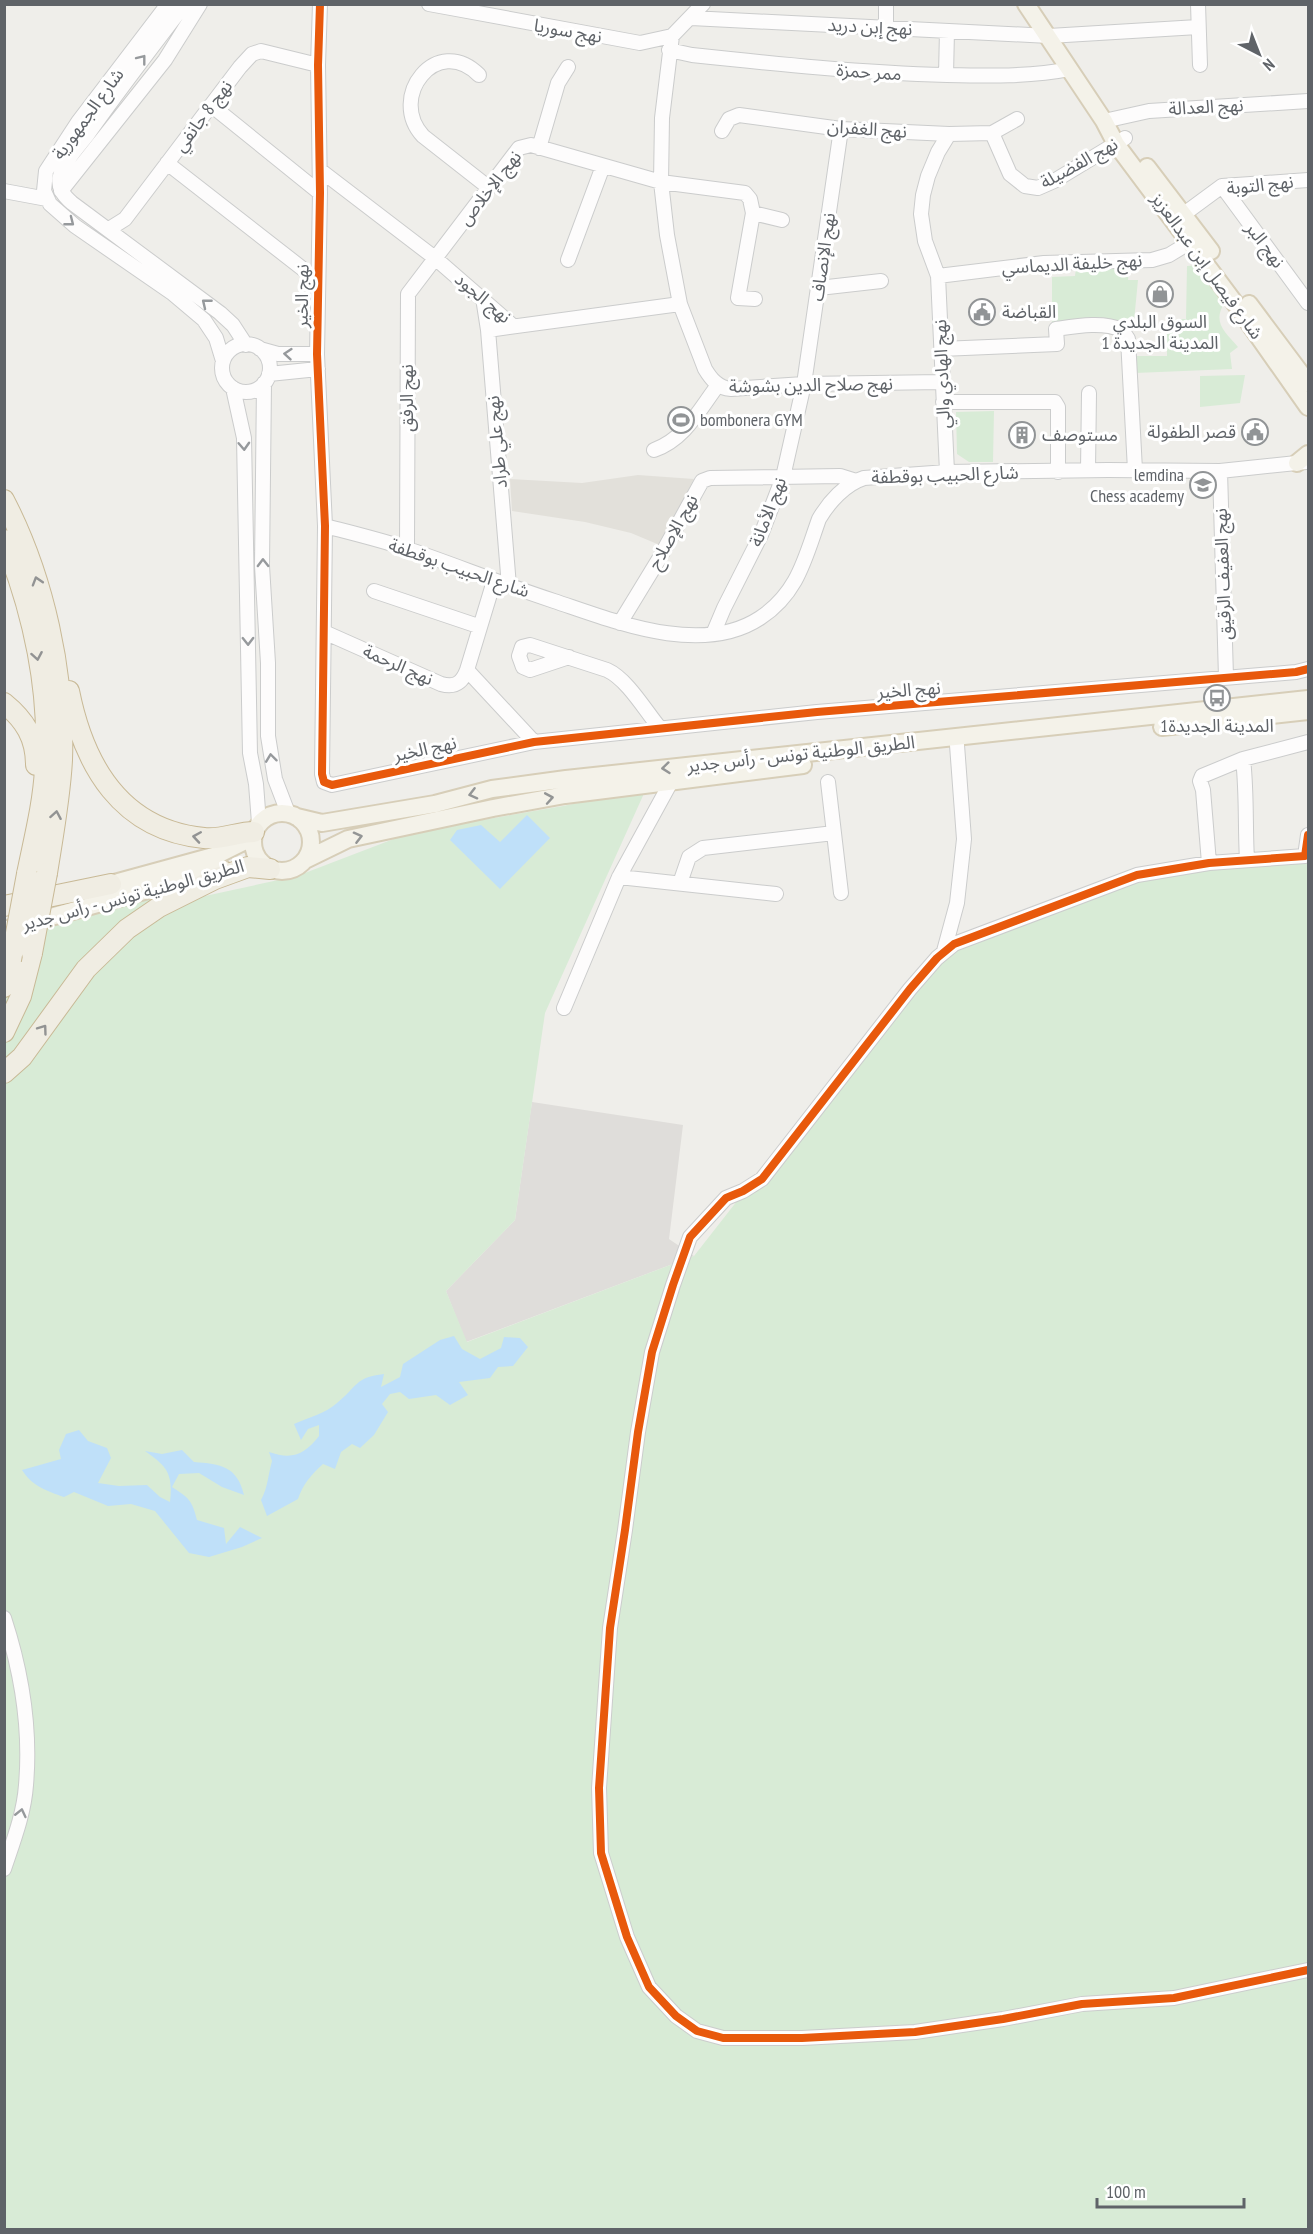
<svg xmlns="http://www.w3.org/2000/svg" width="1313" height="2234" font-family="'PT Sans Narrow','Noto Sans Arabic',sans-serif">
  <rect width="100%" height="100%" fill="#efeeea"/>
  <!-- industrial -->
  <path fill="#dfddda" d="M532,1102l151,23 -14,114 25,17 -228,86 -20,-51 69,-71z"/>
  <!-- education -->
  <path fill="#e2e0da" d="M638,475l56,4 -32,67 -31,-13 -46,-11 -73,-11 -2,-32 72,4z"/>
  <!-- green -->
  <path fill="#d8ebd6" d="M1200,265l25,37c-13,20 -1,29 13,45l-8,6 2,16 -97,4v-17h32v-36l19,-1 1,-53z
    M1129,266l-1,14h10l-4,41 -82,1v-45l23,-1 1,-8z
    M1245,375l-5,28 -40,4v-31z
    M994,411l-1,51h-24l-12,-8 -1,-42z
    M646,789l-101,224 -30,207 -69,71 21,51 227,-86 238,-304 18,-14 184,-65 174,-25v1381l-1303,1v-1295l181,-50 5,14 106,-23 115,-44 151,-26z"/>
  <!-- water -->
  <path fill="#bfe0f9" d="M527,815l23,23 -50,51 -50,-49 7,-10 24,-5 19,17z
    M454,1336l8,13 18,10 21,-11 3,-11 16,1 8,9 -15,19 -15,1 -8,11 -31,4 9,13 -18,10 -14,-10 -27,4 -9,-7 -10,2 -8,10 6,8 -14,23 -14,13 -8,-4 -11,8 -6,17 -12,-5c-12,11 -20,20 -25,35l-31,17 -6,-16c7,-13 7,-25 11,-39l-3,-9c23,8 35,3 50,-16v-11l-11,4 -7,11 -7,-16c14,-6 32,-11 43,-21 20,-16 18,-26 47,-29l-3,13 19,-10 3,-13 37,-24z
    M79,1430l9,11 19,7 4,10 -13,25 21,3 28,-1 13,12 10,5c3,-28 -2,-35 -25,-51l17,3 20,-4 12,12c27,2 43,4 50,33l-22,-8 -23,-14 -20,1 -7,13c17,11 20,13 25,33l27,8 2,16 14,-17 22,11 -20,9 -33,10 -20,-4 -34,-42 -24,-7 -23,2 -34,-14 -10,5c-17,-6 -32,-11 -42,-27l39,-11 -2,-9 7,-16z"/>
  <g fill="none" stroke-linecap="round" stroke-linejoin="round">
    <defs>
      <path id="minor" d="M168,4l-90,118 -32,49 -2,20 6,13 25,22 97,67 32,27 12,18 7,23
        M185,4c-33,43 -66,86 -97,130 -9,12 -24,27 -28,42 -3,12 4,20 12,27l148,110 13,12 13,20
        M320,4l-2,61 2,128 -3,161 8,172 -3,248 2,8 8,3 202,-43 283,-30 479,-40 12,-3
        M429,4l211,39 32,-7 31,-32
        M1198,4l2,61
        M691,18l358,18 149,-9
        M886,28v-24
        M672,36l-10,82 -1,64 6,53 13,69 25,65c6,10 13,19 26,20l73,-5 138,-2
        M669,50l23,5c85,9 170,18 255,20 41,1 83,2 123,-6
        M479,75c-42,-42 -92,22 -56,61l65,51
        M946,75l1,-44
        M211,105l109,88
        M1104,121l45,-10 159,-10
        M722,131l7,-12 10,-4 102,14 108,5 43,-1 25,-14
        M992,133l18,41 15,12 13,2 16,-7 71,-43
        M539,148l19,-65 10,-16
        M167,163l150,117
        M320,170l115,88 78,68
        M1222,186l86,117
        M4,191l43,8
        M61,191l104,-131 35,-56
        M753,213l29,7
        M1184,214l38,-28 86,-6
        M109,229l16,-10 115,-152 12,-13 9,-3 57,14
        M568,260l35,-94
        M938,276l106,-13 108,-3 17,-5 28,-17
        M819,288l62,-7
        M483,298l5,32 21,256
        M488,330l192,-26
        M222 368a24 24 0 1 1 48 0a24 24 0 1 1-48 0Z
        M260,349l18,5h39
        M941,349l116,-5 -1,-15c20,-3 47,-8 66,1l6,9 7,131
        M269,374l49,-5
        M264,383l-2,183 6,97v73l7,43 13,34
        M233,388l11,50 6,315 6,31 3,39
        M943,402h112l3,5v65
        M654,450c31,-11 45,-40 64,-65
        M1088,470l1,-77
        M1220,471l6,206
        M947,472l-9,-196 -13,-35 -4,-27 2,-19 5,-19 10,-24 11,-18
        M325,526c27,7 56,14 83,23 49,17 97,36 146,52 60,20 147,56 206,17 38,-25 45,-60 59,-99 10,-17 26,-35 45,-41l83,-6 161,-2 112,1 86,-9
        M407,548l1,-254 111,-146 12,-3 130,37 84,11 5,6 3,14 -15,85 17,1
        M494,581l-27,89 67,72
        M374,591l104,35
        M620,623l39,-64 43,-78 8,-3 130,-2 16,5
        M324,632l117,52c14,4 21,-1 26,-14
        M713,634l11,-26 37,-73 22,-58 21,-93 37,-255
        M569,657l-39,13 -7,-3 -4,-11 3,-9 8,-2 77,25c20,9 38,40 52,57
        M1243,759c4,34 2,67 4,101
        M828,782l13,111
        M1308,835l-3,21 -96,7 -72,12 -183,69 -17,14 -27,31 -148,190 -19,12 -17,7 -36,39 -17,48 -21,67 -14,80 -13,98 -15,98 -11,160 2,65 26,84 22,50 27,29 21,15 26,7h79l113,-6 88,-13 79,-15 92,-6 134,-28
        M1209,863l-6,-73 -3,-9 2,-5 41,-17 65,-17
        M619,877l157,17
        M680,883l9,-26 14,-9 131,-15
        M944,951l13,-48 7,-64 -7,-94
        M564,1008l55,-131 52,-95
        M4,1618c18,55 27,109 22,167 -2,29 -13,57 -22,84"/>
      <path id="major" d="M1026,4l78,117 12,23 121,162 71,101
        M1147,167l64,84
        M1249,304l59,79
        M1297,463l11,-9
        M1162,727l146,-16
        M253 842a29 29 0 1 1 58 0a29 29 0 1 1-58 0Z
        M297,817l25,6 113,-19 57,-15 74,-10 742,-80
        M305,860l43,-21 145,-31 72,-13 238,-30
        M100,887l117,-32 36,-18
        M4,930l219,-61"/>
      <path id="highway" d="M4,500c40,77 61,174 58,260 -2,38 -9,75 -15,113
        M4,540c29,70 47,153 41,229 -2,36 -11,70 -18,105
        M69,691c15,75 52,139 135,147 18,2 33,-6 50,-6
        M4,703c21,17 32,35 32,62
        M4,906l107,-22
        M4,987l7,-27
        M4,1032l17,-36 11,-43
        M4,1073l18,-16 64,-88 41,-40 32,-22 56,-28 33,-12 22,2"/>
    </defs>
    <!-- minor casing -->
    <use href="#minor" stroke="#cbcccc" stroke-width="16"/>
    <!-- major casing -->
    <use href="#major" stroke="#d7ceb8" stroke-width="20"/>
    <!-- highway casing -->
    <use href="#highway" stroke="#c8b996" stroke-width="22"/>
    <!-- minor -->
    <use href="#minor" stroke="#fdfcfc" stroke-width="14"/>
    <!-- major -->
    <use href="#major" stroke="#f4f2e9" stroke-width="16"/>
    <!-- highway -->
    <use href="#highway" stroke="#f0ede3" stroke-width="20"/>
    <defs>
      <path id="highway-bridge" d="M32,953l15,-80
        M11,960l16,-86"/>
    </defs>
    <!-- highway-bridge casing -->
    <use href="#highway-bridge" stroke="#c8b996" stroke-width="22" stroke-linecap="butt"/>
    <!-- highway-bridge -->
    <use href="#highway-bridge" stroke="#f0ede3" stroke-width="20"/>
    <defs>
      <path id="cycleway" d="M320,4l-2,61 2,128 -3,161 8,172 -3,248 2,8 8,3 202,-43 283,-30 479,-40 12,-3
        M1308,835l-3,21 -96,7 -72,12 -183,69 -17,14 -27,31 -148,190 -19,12 -17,7 -36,39 -17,48 -21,67 -14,80 -13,98 -15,98 -11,160 2,65 26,84 22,50 27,29 21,15 26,7h79l113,-6 88,-13 79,-15 92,-6 134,-28"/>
    </defs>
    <!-- cycleway casing -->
    <use href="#cycleway" stroke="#fff" stroke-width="11"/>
    <!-- cycleway -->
    <use href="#cycleway" stroke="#e8590c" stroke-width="8"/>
  </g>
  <!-- one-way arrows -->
  <defs><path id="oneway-chevron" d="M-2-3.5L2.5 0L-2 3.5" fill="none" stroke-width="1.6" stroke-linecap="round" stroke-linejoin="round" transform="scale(1.5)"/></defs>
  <g stroke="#96999c">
    <use href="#oneway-chevron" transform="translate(142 59) rotate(-52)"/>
    <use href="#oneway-chevron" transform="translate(70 222) rotate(38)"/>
    <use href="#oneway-chevron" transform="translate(206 303) rotate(-141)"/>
    <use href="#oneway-chevron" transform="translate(288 354) rotate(-175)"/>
    <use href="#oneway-chevron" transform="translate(244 446) rotate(87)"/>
    <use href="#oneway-chevron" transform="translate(263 563) rotate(-91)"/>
    <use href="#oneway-chevron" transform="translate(248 641) rotate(89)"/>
    <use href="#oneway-chevron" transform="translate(271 758) rotate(-97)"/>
    <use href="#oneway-chevron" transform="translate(21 1813) rotate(-77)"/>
  </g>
  <g stroke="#929393">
    <use href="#oneway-chevron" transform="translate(37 581) rotate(-107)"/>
    <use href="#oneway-chevron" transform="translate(37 656) rotate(80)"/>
    <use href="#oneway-chevron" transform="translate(56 815) rotate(-80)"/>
    <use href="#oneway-chevron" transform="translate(197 837) rotate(-171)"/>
    <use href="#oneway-chevron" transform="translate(43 1029) rotate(-54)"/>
  </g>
  <g stroke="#939595">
    <use href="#oneway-chevron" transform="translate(666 768) rotate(174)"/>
    <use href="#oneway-chevron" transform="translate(473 794) rotate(166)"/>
    <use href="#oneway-chevron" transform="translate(549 798) rotate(-10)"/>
    <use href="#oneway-chevron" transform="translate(358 837) rotate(-14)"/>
  </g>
  <!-- icons -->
  <defs>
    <symbol id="shop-ring" viewBox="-11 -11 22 22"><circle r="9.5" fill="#fff" stroke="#919496" stroke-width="1.5"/><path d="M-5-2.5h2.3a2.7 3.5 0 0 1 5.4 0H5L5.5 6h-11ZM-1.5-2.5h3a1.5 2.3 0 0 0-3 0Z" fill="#919496"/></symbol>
    <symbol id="civic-ring" viewBox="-11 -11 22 22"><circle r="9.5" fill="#fff" stroke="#919496" stroke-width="1.5"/><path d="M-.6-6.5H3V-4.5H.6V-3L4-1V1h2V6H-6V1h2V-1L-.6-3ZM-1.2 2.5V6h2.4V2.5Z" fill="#919496"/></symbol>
    <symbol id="stadium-ring" viewBox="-11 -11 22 22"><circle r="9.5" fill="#fff" stroke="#919496" stroke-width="1.5"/><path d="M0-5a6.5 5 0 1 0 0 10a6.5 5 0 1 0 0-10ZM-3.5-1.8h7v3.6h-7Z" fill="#919496"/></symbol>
    <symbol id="building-ring" viewBox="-11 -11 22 22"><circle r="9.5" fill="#fff" stroke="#919496" stroke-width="1.5"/><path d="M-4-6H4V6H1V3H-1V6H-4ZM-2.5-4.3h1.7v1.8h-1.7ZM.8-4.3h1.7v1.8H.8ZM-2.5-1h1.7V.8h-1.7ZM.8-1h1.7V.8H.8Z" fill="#919496"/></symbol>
    <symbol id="school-ring" viewBox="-11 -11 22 22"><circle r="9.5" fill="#fff" stroke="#919496" stroke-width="1.5"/><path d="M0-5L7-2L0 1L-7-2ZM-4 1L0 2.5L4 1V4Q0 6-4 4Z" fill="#919496"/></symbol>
    <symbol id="bus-ring" viewBox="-11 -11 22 22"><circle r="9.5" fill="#fff" stroke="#919496" stroke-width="1.5"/><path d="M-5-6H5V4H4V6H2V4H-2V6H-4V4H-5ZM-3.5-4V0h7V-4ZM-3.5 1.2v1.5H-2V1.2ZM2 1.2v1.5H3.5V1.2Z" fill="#919496"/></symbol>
  </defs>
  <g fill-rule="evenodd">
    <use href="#shop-ring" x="1145" y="279" width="30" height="30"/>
    <use href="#civic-ring" x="967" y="297" width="30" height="30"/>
    <use href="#stadium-ring" x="666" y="405" width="30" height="30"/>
    <use href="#civic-ring" x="1240" y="417" width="30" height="30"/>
    <use href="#building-ring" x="1007" y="420" width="30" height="30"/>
    <use href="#school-ring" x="1188" y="470" width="30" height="30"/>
    <use href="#bus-ring" x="1202" y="683" width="30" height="30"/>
  </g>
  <g text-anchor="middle" stroke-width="6" stroke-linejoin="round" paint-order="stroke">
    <!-- street labels -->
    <g font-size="18" fill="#5f6368" stroke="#fff">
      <text transform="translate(870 27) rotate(3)" y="6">نهج إبن دريد</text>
      <text transform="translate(568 31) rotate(10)" y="6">نهج سوريا</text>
      <text transform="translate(869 72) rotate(4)" y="6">ممر حمزة</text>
      <text transform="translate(1206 107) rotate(-3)" y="6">نهج العدالة</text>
      <text transform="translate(88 114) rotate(-54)" y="6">شارع الجمهورية</text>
      <text transform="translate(203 116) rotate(-53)" y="6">نهج 8 جانفي</text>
      <text transform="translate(867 129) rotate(4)" y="6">نهج الغفران</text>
      <text transform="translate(1079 163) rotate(-29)" y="6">نهج الفضيلة</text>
      <text transform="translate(1260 185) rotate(-6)" y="6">نهج التوبة</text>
      <text transform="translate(490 188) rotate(-52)" y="6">نهج الإخلاص</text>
      <text transform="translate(1265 245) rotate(53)" y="6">نهج البر</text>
      <text transform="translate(823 257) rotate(-82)" y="6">نهج الإنصاف</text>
      <text transform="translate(1072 264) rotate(-3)" y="6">نهج خليفة الديماسي</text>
      <text transform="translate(1207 266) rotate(54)" y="6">شارع فيصل إبن عبدالعزيز</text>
      <text transform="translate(302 296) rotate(-89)" y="6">نهج الخير</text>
      <text transform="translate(483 298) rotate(40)" y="6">نهج الجود</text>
      <text transform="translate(942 374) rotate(-92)" y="6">نهج الهادي والي</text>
      <text transform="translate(811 385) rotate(-1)" y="6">نهج صلاح الدين بشوشة</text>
      <text transform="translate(407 398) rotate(-90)" y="6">نهج الرفق</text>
      <text transform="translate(497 442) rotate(-95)" y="6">نهج علي طراد</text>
      <text transform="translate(945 475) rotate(-2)" y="6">شارع الحبيب بوقطفة</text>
      <text transform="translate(768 512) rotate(-69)" y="6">نهج الأمانة</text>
      <text transform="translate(673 532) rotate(-61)" y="6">نهج الإصلاح</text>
      <text transform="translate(459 568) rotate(19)" y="6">شارع الحبيب بوقطفة</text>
      <text transform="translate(1223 574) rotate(-92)" y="6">نهج العفيف الرقيق</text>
      <text transform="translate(398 665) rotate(24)" y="6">نهج الرحمة</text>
      <text transform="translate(909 690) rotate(-4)" y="6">نهج الخير</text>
      <text transform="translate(425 749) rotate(-12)" y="6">نهج الخير</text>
      <text transform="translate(801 754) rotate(-6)" y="6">الطريق الوطنية تونس - رأس جدير</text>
      <text transform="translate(133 895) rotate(-15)" y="6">الطريق الوطنية تونس - رأس جدير</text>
    </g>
    <!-- poi labels -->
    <g font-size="18" fill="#5f6368" stroke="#fff" text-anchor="start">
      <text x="1002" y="318">القباضة</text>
      <text x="1160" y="328" text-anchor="middle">السوق البلدي<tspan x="1160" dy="21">المدينة الجديدة 1</tspan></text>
      <text x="700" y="426">bombonera GYM</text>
      <text x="1236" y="438" text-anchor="end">قصر الطفولة</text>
      <text x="1042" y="441">مستوصف</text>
      <text x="1184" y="481" text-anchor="end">lemdina<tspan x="1184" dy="21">Chess academy</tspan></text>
      <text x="1217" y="732" text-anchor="middle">المدينة الجديدة1</text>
    </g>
  </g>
  <!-- border -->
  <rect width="1313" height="2234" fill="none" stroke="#5f6368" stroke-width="12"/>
  <!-- north arrow -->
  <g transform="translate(1259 54) rotate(138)" stroke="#ffffff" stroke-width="4.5" paint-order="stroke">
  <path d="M0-4.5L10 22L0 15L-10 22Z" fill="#5f6368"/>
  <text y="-9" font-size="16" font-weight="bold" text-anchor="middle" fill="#5f6368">N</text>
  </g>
  <!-- scale -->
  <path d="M1097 2198v9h147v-9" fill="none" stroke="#5f6368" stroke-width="3"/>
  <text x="1106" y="2198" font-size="18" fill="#5f6368" stroke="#ffffff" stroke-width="4.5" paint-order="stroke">100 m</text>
</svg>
